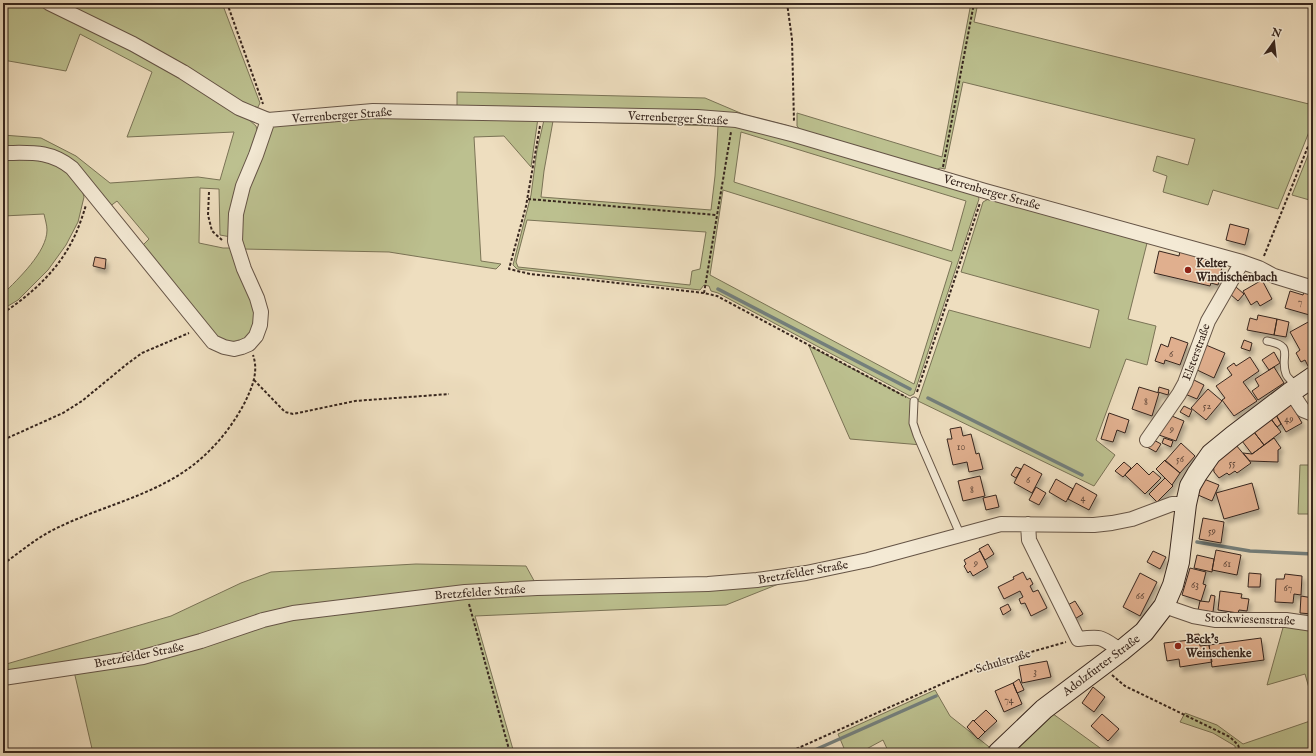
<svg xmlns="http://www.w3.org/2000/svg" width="1316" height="756" font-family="'IM FELL English',serif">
  <defs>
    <filter id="shadow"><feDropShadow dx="2.5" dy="4.5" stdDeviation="2" flood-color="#0004"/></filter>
  </defs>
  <rect width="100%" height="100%" fill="#eedebf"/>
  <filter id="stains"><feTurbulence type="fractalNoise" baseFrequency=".005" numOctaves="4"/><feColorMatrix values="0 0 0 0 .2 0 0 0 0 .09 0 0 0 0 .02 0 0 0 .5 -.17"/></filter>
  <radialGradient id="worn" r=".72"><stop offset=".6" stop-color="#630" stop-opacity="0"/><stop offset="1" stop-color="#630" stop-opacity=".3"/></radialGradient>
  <!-- green -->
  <path fill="#bcc08f" stroke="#7a7356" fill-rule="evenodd" d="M3,3l40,1 85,41 112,67 16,14 2,8 -27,103 -11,-2 -1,-46 -19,-1 -1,55 24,5h10l20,54 2,14 -6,21 -14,8 -20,-8 -73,-91 7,-7 -32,-38 -8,6 -36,-44 -70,-14v-14l38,3 35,18 34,27 88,-6 22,3 14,-48 -107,5 25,-65 -72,-38 -14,37 -63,-11z
    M56,3h166l38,100 -4,8z
    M971,3h7l-4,19 339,83v17l-35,87 -65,-19 -5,15 -45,-13 4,-16 -14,-5 4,-15 31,9 7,-26 -232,-57 -18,87 -5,-1 -6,3 -132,-39 -5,-6v-13l145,44z
    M457,92l248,6 40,17 44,11 -3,3 -329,-22z
    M373,115l165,3 -7,49 -27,-31 -30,1 7,124 20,3 -5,5 -107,-17 -147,-3 -2,-38 32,-85z
    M547,118l191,7 239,68 2,6 -65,195 -4,2 -192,-103 -7,-2 -2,-5 -5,-1 -4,5 -183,-21 -4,-4 18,-70 6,-45 7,-30zM553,121l165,5 -3,50 -4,34 -170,-13 3,-26zM741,132l225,69 -14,50 -218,-69zM723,190l229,72 -38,122 -204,-109zM527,220l179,12 -6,37 -8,2 -2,14 -172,-18 -2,-5z
    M1313,143v58l-21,-6z
    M33,156l27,7 21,23 3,11 -6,25 -12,23 -18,25 -30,30 -15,9v-15c15,-15 44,-42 44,-64 0,-5 -2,-11 -3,-16l-41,2v-59z
    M992,197l156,42 -20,80 28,7 -9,39 -21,-6 -30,81 19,15 -21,31 -176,-85 31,-91 141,38 9,-38 -138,-38 22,-70z
    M809,346l105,55 -1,11 9,33 -72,-6z
    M1300,465h13v49h-15z
    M416,564l110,2 12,22 268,-15 -80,32 -251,11 39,137h-421l-20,-86 -70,11v-13l168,-49 70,-33 30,-11z
    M1284,624l29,3v75l-8,-28 -38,11z
    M935,690l15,26 43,34 -3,3h-101l-6,-13 -24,13h-13l-8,-19z
    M1049,711l58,42h-102z
    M1185,713l32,12 26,19 70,-24v33h-77l-1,-7 -22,-13 -33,-11z"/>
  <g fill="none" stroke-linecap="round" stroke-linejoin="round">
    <!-- stream -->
    <path stroke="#747f7c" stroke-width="3.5" d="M718,289l192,100
      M928,398l154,77
      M1197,542l53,9 63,3
      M808,753l128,-57"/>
  </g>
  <!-- building -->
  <path fill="#e0af8e" stroke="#37261e" filter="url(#shadow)" d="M1230,224l19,5 -4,16 -19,-5z
    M1159,251l20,5 1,-5 37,9 -1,5 6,2 -4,18 -7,-2 -1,3 -56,-13z
    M95,257l11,2 -1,10 -12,-3z
    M1262,280l10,19 -12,7 -3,-5 -6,4 -8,-14z
    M1236,287l8,7 -6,7 -8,-7z
    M1290,291l13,4 1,-3 9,3v21l-28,-8z
    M1258,315l19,4 -3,16 -27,-5 3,-12 7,2z
    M1277,319l12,3 -3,15 -12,-2z
    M1310,321l3,5v37l-5,3 -3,-6 -4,2 -5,-9 4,-3 -10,-18z
    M1171,337l17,6 -8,22 -15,-5 -1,4 -9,-3 6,-17 7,3z
    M1244,340l8,3 -2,8 -9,-3z
    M1206,345l19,8 -11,25 -19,-9z
    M1274,352l6,11 -11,7 -7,-10z
    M1250,357l9,14 -16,11 14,19 -23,15 -12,-16 3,-2 -9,-12 16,-11 -5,-7 7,-5 2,3z
    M1274,367l10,16 -26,17 -6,-9 7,-5 -4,-7z
    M1192,379l12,6 -7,14 -12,-5z
    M1139,387l20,6 -7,23 -20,-7z
    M1159,387l10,3 -1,5 -10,-3z
    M1208,389l14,12 -16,19 -15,-12z
    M1291,404l11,19 -16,9 -11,-19z
    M1184,406l8,4 -3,7 -9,-5z
    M1109,413l20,7 -4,13 -8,-3 -4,12 -12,-3z
    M1167,414l17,7 -8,20 -17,-6z
    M1276,415l5,9 -4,3 -6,-8z
    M1271,419l10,13 -17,13 -10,-13z
    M1313,420v16l-3,-1z
    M961,427l2,9 8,-2 5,20 3,-1 4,16 -14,3 -2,-10 -14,3 -6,-26h5l-2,-10z
    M1254,432l10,13 -12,9 -10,-13z
    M1164,438l9,3 -2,6 -9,-4z
    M1274,438l7,10 -3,2v12l-28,-1 -7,-8 9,1z
    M1152,439l9,5 -5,8 -9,-5z
    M1181,443l14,13 -15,17 -15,-12z
    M1236,445l15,18 -14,10 -2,-2 -6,4 -2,-2 -8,5 -5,-6 -1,-11z
    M1165,460l15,13 -8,12 -16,-16z
    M1124,462l7,6 -8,9 -8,-6z
    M1137,463l12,12 4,-4 8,7 -16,16 -20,-19z
    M1024,464l18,10 -10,19 -18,-10z
    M1016,467l5,2 -5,9 -5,-3z
    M980,476l5,20 -22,5 -5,-20z
    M1165,478l8,8 -16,16 -8,-8z
    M1056,479l17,10 -7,13 -17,-10z
    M1204,479l15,6 -7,16 -14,-6z
    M1076,483l21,12 -8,15 -21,-11z
    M1252,483l7,26 -35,10 -8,-26z
    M1036,487l10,6 -7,12 -10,-5z
    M996,495l3,12 -13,3 -3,-12z
    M1203,518l21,4 -3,21 -22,-4z
    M988,544l6,10 -9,6 -6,-11z
    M1216,550l25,5 -4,20 -25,-5z
    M980,551l8,16 -15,9 -3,-5 -2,2 -4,-7 2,-2 -2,-4z
    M1153,551l13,6 -6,12 -13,-7z
    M1197,555l17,4 -2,13 -18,-4z
    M1190,568l16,4 -3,12 3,1 -5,16 -19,-6z
    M1023,572l4,8 3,-2 3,6 -3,2 3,6 5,-2 9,18 -16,8 -6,-13 -4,1 -2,-5 4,-2 -3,-6 -16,8 -6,-12 16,-8 -1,-2z
    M1140,573l17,9 -17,34 -17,-9z
    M1249,573l12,1 -1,13h-12z
    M1285,574l17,2 -1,19 -7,-1 -1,9 -18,-1 1,-23h8z
    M1220,591l22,3 -1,4 8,1 -2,12 -8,-1 -1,3 -20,-3z
    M1211,595l4,1 -2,16 -15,-2 2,-9 9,1z
    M1301,596l12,2 -1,16 -12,-1z
    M1075,601l8,13 -10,6 -7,-14z
    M1008,604l3,6 -8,5 -3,-7z
    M1199,634l1,12 9,-1 3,17 -32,5 -1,-8 -12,2 -3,-18 26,-3 -1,-5z
    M1261,638l3,22 -52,7 -3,-22z
    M1047,661l4,16 -29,6 -3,-17z
    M1019,679l5,11 -7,3 -4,-10z
    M1013,683l9,21 -18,8 -9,-21z
    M1093,687l12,10 -11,15 -12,-9z
    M986,710l11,11 -12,11 -11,-11z
    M1102,714l17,15 -11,12 -17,-15z
    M973,720l12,12 -7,7 -11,-12z"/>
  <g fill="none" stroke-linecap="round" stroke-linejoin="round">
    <defs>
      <path id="lane" d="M1267,341c29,5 12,15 19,33 1,4 7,8 11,12
        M914,401l-1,22 4,12 43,99"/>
      <path id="street" d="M49,3l84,41 50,28 56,36 29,12 105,-9 324,6 39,3 59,15 190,56 257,71 17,6 15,8 39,12
        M3,153c28,0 46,-3 69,15l141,174 11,5 10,2 8,-2 7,-3 7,-8 4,-11 1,-13 -4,-14 -13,-29 -9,-28 1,-27 7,-28 13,-31 12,-35
        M1291,392l12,18 10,4
        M1147,440l32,-46 6,-11 23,-62 34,-59
        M1028,524l1,16 49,99c25,-3 23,-2 43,12
        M1164,606l29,10 23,4h70l27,4
        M3,678l140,-21 58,-16 62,-21 30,-7 172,-21 72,-4 171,-4 49,-4 49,-7 62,-13 133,-36 93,1 18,-2 20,-4 40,-15h14"/>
      <path id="secondary" d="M998,753l46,-44 77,-58 23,-19 20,-26 9,-21 6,-23 7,-58 4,-18 7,-12 14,-20 22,-18 58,-44 22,-15"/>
    </defs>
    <!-- lane casing -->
    <use href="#lane" stroke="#655446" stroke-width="9"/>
    <!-- street casing -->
    <use href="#street" stroke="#655446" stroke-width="16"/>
    <!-- secondary casing -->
    <use href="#secondary" stroke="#37261e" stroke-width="22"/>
    <!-- path -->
    <path stroke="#37261e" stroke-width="2" stroke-dasharray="3 2" stroke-linecap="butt" d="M227,3l36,101
      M787,3l5,36 2,83
      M540,126l-14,80 -17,63 21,5 61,6 113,13 13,3 189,101
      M943,167l31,-164
      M209,192l-1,23 4,16 10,9
      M528,199l188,16
      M1264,256l49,-122
      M704,293l27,-161
      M3,313c26,-17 52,-40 67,-68 7,-12 12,-27 16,-40
      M254,380l31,32 8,2 62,-13 94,-7
      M917,392l63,-189
      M3,440l60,-27 19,-12 45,-37 15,-11 47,-20
      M3,564c16,-11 31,-24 48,-33 42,-22 91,-32 131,-58 26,-17 47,-41 62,-69 8,-16 15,-32 9,-49
      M469,604l41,149
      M1112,675l13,11 105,51 8,8 3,8
      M787,753l195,-87 84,-24"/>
    <!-- lane -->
    <use href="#lane" stroke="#f4ead5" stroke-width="7"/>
    <!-- street -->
    <use href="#street" stroke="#f4ead5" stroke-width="14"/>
    <!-- secondary -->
    <use href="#secondary" stroke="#f4ead5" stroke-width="20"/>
  </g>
  <!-- markers -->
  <g fill="#8f2418" stroke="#f4ead5" stroke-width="1.5">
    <circle cx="1188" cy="270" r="4"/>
    <circle cx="1178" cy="646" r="4"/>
  </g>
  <g text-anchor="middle" stroke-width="3" stroke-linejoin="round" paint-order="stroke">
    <!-- number labels -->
    <g font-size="10" fill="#61483a">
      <text x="1300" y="305">7</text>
      <text x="1171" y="357">6</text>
      <text x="1146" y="405">8</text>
      <text x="1207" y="409">52</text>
      <text x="1289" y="422">49</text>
      <text x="1172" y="432">9</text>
      <text x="961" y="450">10</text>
      <text x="1180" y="462">56</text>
      <text x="1232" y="466">55</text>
      <text x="1028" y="483">6</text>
      <text x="972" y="493">8</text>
      <text x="1083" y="501">4</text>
      <text x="1212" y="534">59</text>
      <text x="976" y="566">9</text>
      <text x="1227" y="567">61</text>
      <text x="1195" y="588">63</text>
      <text x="1288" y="591">67</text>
      <text x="1140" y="599">66</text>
      <text x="1035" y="675">3</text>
      <text x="1009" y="703">74</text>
    </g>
    <!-- street labels -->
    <g font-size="12" fill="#37261e" stroke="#f4ead5">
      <text transform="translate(342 115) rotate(-4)" y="4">Verrenberger Straße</text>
      <text transform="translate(678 118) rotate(3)" y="4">Verrenberger Straße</text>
      <text transform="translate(992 192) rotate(16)" y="4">Verrenberger Straße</text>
      <text transform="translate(1196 352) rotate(-70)" y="4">Elsterstraße</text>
      <text transform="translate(803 572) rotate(-10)" y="4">Bretzfelder Straße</text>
      <text transform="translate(480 592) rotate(-4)" y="4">Bretzfelder Straße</text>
      <text transform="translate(1250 619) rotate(2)" y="4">Stockwiesenstraße</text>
      <text transform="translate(139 655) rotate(-11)" y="4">Bretzfelder Straße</text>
      <text transform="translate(1003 661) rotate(-17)" y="4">Schulstraße</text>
      <text transform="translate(1101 665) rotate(-37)" y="4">Adolzfurter Straße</text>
    </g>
    <!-- poi labels -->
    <g font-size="12" font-weight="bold" fill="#37261e" stroke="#f4ead5" text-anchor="start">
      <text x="1196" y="267">Kelter<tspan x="1196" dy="14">Windischenbach</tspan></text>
      <text x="1186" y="643">Beck's<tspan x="1186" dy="14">Weinschenke</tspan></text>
    </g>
  </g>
  <!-- margin -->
  <rect width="1316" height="756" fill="none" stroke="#eedebf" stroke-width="16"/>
  <rect x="4" y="4" width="1308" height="748" fill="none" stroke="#37261e" stroke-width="2"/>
  <rect x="8" y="8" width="1300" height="740" fill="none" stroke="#37261e"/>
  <!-- north arrow -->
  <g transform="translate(1274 42) rotate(15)" stroke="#f4ead5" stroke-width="3" paint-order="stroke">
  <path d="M0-3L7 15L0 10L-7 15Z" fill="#37261e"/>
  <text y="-6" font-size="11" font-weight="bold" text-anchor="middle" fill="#37261e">N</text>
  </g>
  <rect width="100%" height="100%" filter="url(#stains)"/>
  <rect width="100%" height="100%" fill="url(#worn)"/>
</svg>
